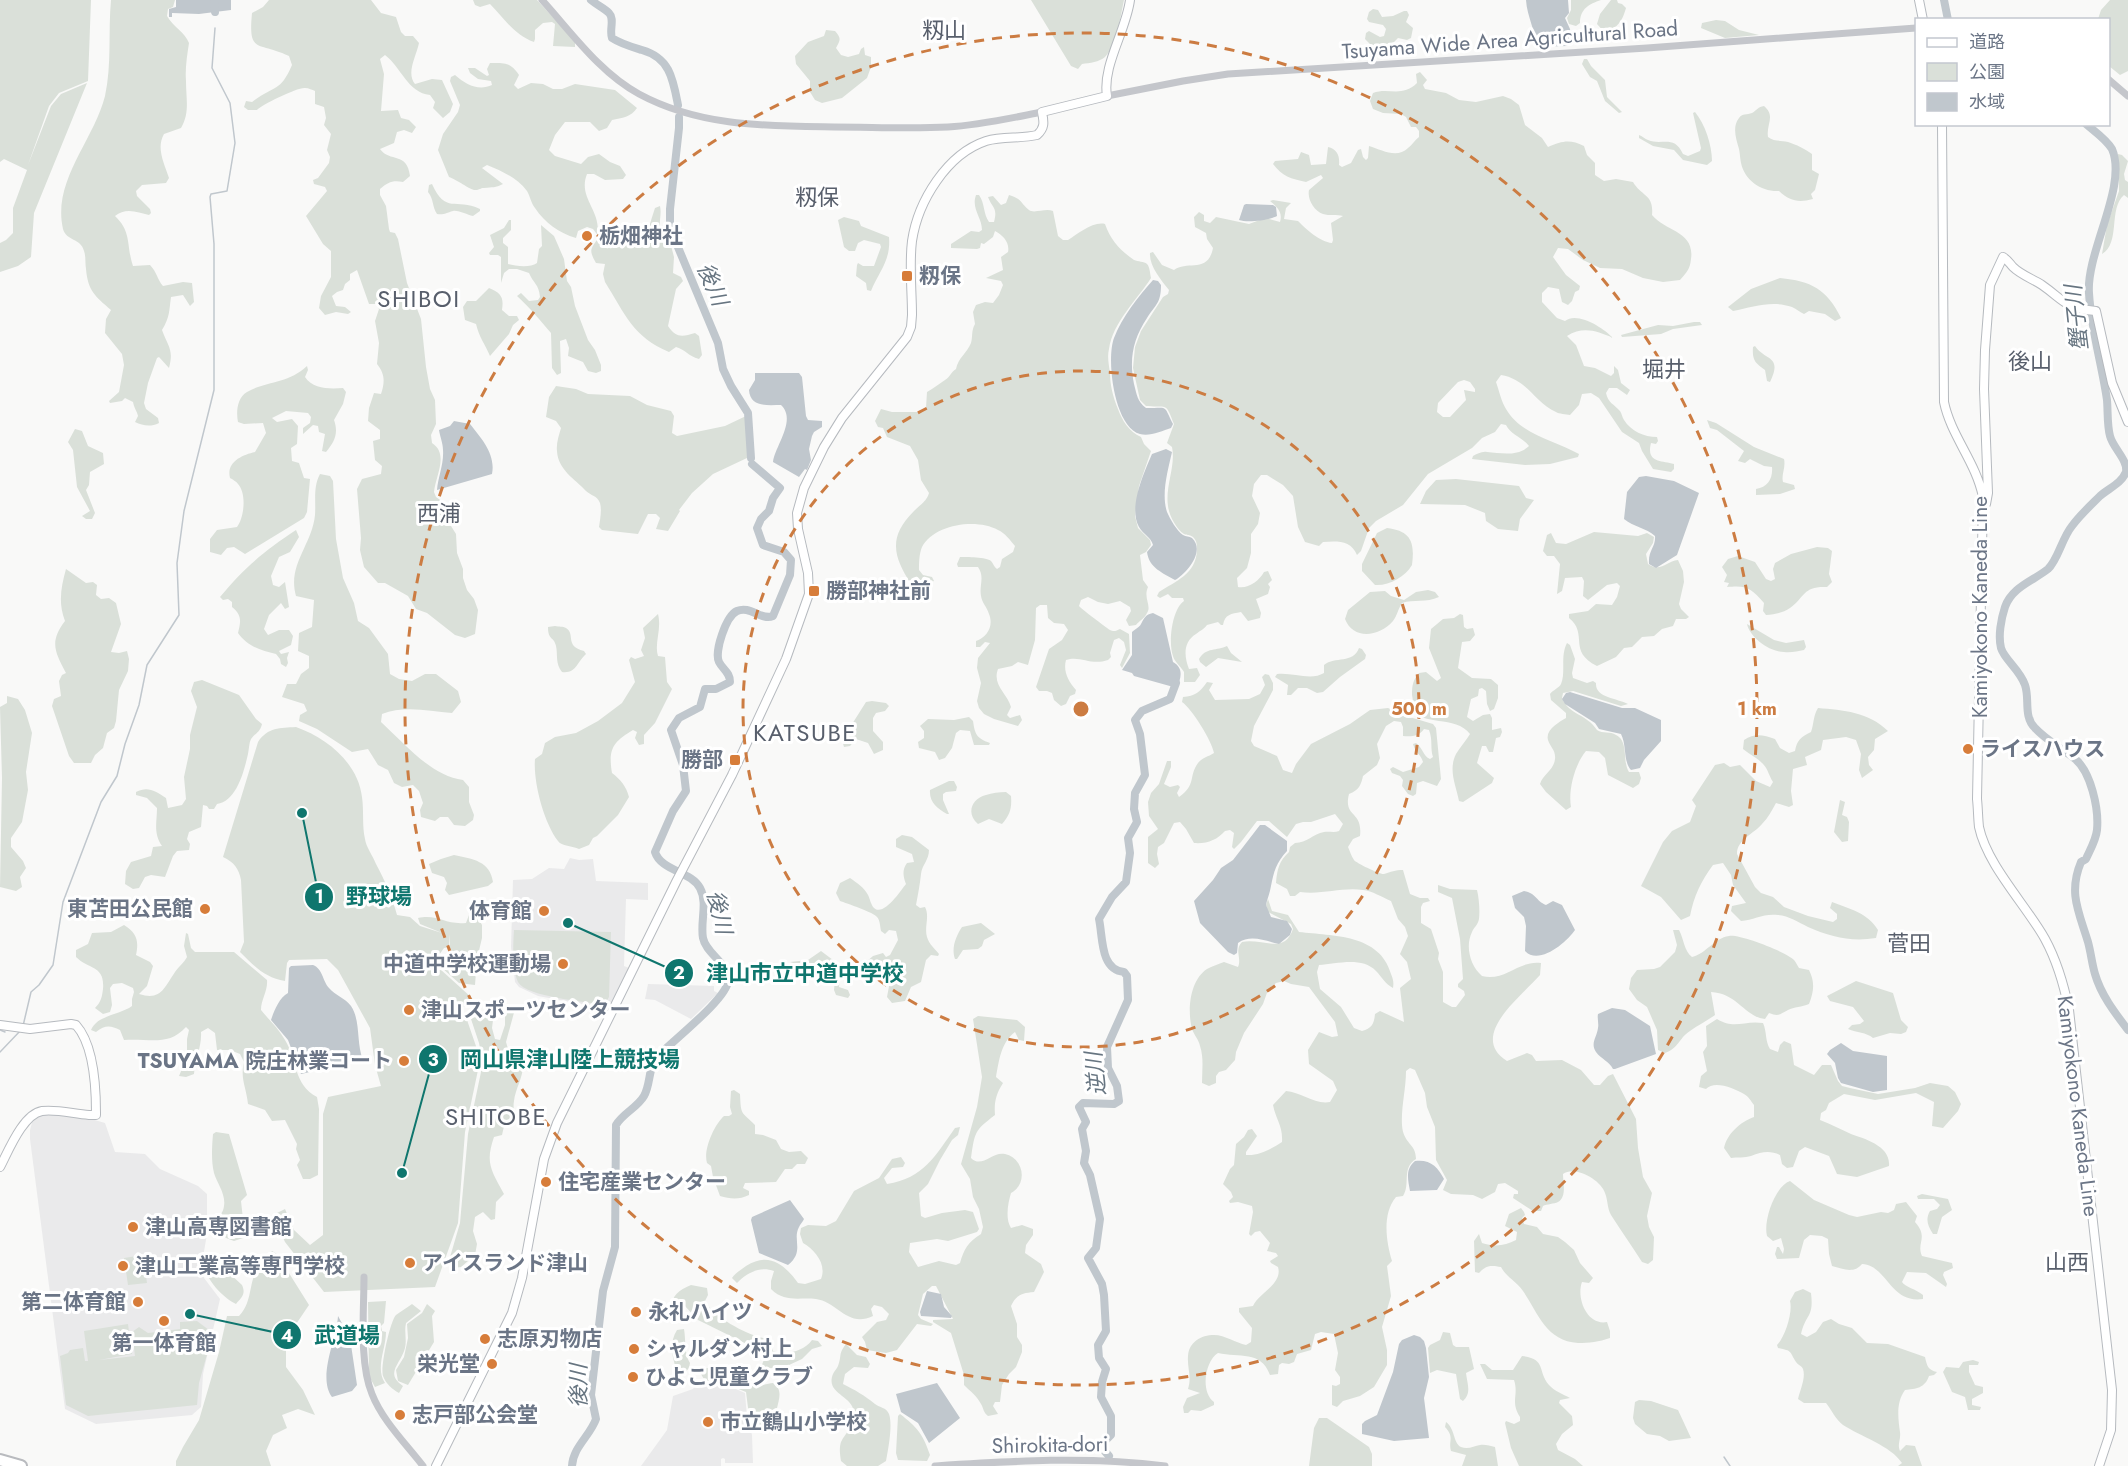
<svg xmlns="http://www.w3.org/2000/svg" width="2128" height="1466" font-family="Jost,'Noto Sans JP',sans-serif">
  <rect width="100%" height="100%" fill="#f9f9f8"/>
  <!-- built -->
  <path fill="#eaeaeb" d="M570,858l9,2 14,-1 3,22 52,2v17l-22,-1 -2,67 5,2 -18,36 -7,4 -66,-12 -19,-9 -4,-5 -4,-35 2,-67 19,-1 17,-11 15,1z
    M648,984l66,2v5l4,2 -27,26 -36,-19 -10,-1z
    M48,1113l36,4 21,6 10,29 30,2 15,15 38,17 9,8v40l-6,35 3,9 16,21 -17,75 -2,33 -9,8 -96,9 -31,-15 -35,-270v-9l3,-11z
    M702,1382h18l25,11 2,25 5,17 1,28h-28v-4l-2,-1 -2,1v7h-80l26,-36 6,-34 20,-7 3,-5z"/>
  <!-- green -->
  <path fill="#dae0d9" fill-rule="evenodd" d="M0,0h91l-3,81 -29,12 -10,13 -21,59 23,-59 10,-12 26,-11 -53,130 -3,44 -13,9 -18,6v-29l6,-3 7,-7v-25l14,-38 -23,-11 -4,3z
    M111,0h64l-2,7 -5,2 -1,7c6,11 18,16 22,27 -2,13 -4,26 -3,38 0,18 4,32 -5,47l-17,6c-8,14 0,29 5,44l-3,5 -24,2 -6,6 1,5 13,13 1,4 -2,2c-11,-3 -24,-8 -34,1 17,16 11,29 18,50l17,-1c7,7 7,14 13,21l20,-4 9,1 2,19 -4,4 -7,-11 -12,2c-2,14 -1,20 -9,33 6,17 12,19 7,38l-10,-11 -2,1 -9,25 -4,20 2,6 12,9 1,5c-8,4 -16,3 -24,-1l3,-6c-1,-5 -4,-8 -5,-14l-8,-4 -3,3 -12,2 -1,-2 10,-9 5,-27 -2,-11 -17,-21 1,-14 5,-9c-16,-14 -23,-19 -25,-41 -1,-6 0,-13 -2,-18 -3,-13 -18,-10 -21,-22 -11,-48 31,-89 42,-133 7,-32 3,-64 6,-96z
    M269,0h102l10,13 15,4 5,15 4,4h8l6,7c-3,14 -13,30 -4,41l17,-5 10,1 11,24 -3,8 -7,6 -10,-10 2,-6 -5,-7c-22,-2 -29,-28 -45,-40l-5,4 4,15 -3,37 17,-1 3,8 8,2 7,7 -4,6 -8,-3 -7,2 -3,11 -14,6c10,14 27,2 30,27l-7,6c-10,-2 -15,0 -23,7v6l6,11 3,23 1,3 5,1 3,6 9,44 14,36 5,48 4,22 5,11 1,24 -5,11 1,8c17,11 4,32 2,49l2,5 7,5 4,23 4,1 5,8 1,19 6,16v9l4,12 7,9 4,11 -3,24 -10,4 -10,-3 -28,-22 -11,-4 -8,-13 -23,-13h-7l-14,-16 -4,-17 1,-12 -4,-49 5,-10 19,-5 1,-8 -7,-6 -2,-19 7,-2v-9l-12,-9 1,-13 5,-15 7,1c4,-12 4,-20 -4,-30l2,-21 -4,-22 4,-12 -3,-5h-7l-12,-34 -7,4v6l-5,4 -2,6 -6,2 -5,4 4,10 9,1 6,5 -3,2 -12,-2 -11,3 -6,-7 2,-12 10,-19v-26l-8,-7 -17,-28 21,-25 -2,-4 -11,-3 -1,-4 5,-2 11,-15 1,-6 -3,-7 4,-16 -7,-9 2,-7 -2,-11 -9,-3v-13c-3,-1 -6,-3 -10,-3 -7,-1 -44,17 -48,22h-9l-4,-3 2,-6 6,1c22,-17 28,-9 40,-37l-3,-9c-31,-15 -41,-1 -37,-43l11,-6z
    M473,0h64l38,41v6l-22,-1 2,-22 -3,-2 -9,1 -8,7v9l-1,3c-20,-7 -30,-24 -44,-38l-10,3 -5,-2z
    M1031,0h93c-3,14 -8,47 -19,57 -6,5 -15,6 -23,7l-4,5 -7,-3z
    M1571,0h30c-12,4 -21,9 -21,23l-4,3 -7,-2 -2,-6 4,-8z
    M1611,0h6l1,3 4,1 4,4c-4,14 -8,19 -21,25l-8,-9 3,-10z
    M2110,0h18v71l-8,4 -11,-9 -1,-46 -10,-1 3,-9z
    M1373,9l5,1 4,7 11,-1 11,-5h3l2,4 -3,7 7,6 -2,10 -4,2 -9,-2 -12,12 -16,-6 -5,-5 1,-6 3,-2 11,6 4,-1 2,-7 -3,-4 -14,-3 -2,-3 2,-7z
    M1716,20l9,1 14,9 20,5 -34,3 -24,-10 1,-5z
    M826,30l9,1c7,8 5,9 1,17l5,7 7,2 11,-3 2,-5 3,-2 1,8 6,2v10l-4,11 -25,20 -20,5 -7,-3 -5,-8v-11l-14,-17 -1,-8 13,-14 16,-6z
    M1584,59h3l4,7 14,14 2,17 15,15 -3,1 -14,-12 -8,-20 -7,-4 -8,-13z
    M490,63c15,0 20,-1 29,12l-5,10 4,4 13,-6 12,1 10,5h9l13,-5 40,6 22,18c-6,9 -15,10 -25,12l-5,8 -8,3 -9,-9h-25l-10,13 -6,15 6,6 26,8 7,-7 11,-3 11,8 10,4 6,9 -3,4 -18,1 -11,-6h-7c-9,23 12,34 11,58l4,4 24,-2 3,1 -2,5 5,5c17,-8 17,-20 23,-37l5,-2c2,9 -2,17 1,26l7,2 6,23 -1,16 8,4 2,4 -7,8 -8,37c8,12 14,11 27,7l4,3 3,19 -3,4c-11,-3 -13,-9 -23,-12l-7,5c-36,-15 -44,-38 -64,-70l-2,-8 2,-10 -9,-1c-8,-14 -5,-14 3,-26l-6,-8 -6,-2 -9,4 -2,7c-17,-5 -31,-15 -41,-30 -4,-5 -5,-12 -8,-17 -10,-13 -25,-20 -40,-26l-5,3 21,16c-8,4 -10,3 -19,4 -4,0 -4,2 -9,2 -5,0 -19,-11 -26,-13l-11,-27 5,-16 15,-22 2,-7 -10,-24 1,-4 4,-2c11,10 24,16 37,10l-1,-4 -13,-2 -8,-6 -2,-5h7l12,8 2,-1 -2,-6z
    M1420,72l7,8 -4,5 2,4 21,4 13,7 17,2 27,-6 8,3 8,6 6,20 17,13 6,9c14,-6 22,-8 36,-1l3,9 8,8v12l9,6 12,-2 17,3c9,15 21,12 19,33 14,17 43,16 39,44 -1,10 -4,13 -11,21l-17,2 -20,-4 -21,-9 -22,-1 -17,-8 -15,-11 -10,-1 -5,9 13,18 14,11 -1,4 -4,2 -3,9 -4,4 -6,-3 -3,-13 -11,-2 -6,6v9l15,16 8,3c12,-10 39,7 48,17 -16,-7 -30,-12 -46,-2l9,9 8,21 11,2 16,8 3,-3v-7l4,4 3,13 9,7 -3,5 -10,-7h-8l-3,5c2,10 8,11 14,18 2,3 2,6 4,9 7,11 20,17 33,17l1,4 -2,3 -5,-1c-5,20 10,17 23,21v5l-3,3 -18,-3 -11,-18 -3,-8 -17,-11 -23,-34 -8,-5 -9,1 -3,11 -9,10c-4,-1 -11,-1 -14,-3 -22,-10 -29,-33 -55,-37l-5,7c3,8 5,19 10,27 15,26 49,31 73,45l-1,3 -28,7 -25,1 -53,-6 1,-3c4,-2 9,-5 14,-4 14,1 30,5 42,-6 -7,-9 -18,-11 -23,-21l-5,-1 -6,8 -13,6 -10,10 -44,26 -25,31 -27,16 -7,7 -8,23 -4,4c-6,-15 -20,-14 -34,-13l-4,4 -14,-4 -7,-15 -5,-31 -10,-11 -16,-10h-6l-7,9 -2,12 8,17 -2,11 -7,10v19l-4,15 -10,10 1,9c10,2 21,-6 26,-15l4,-1 4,9 -4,4 2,3 -2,7 -12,5 5,14 -1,5 -12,3 -7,-9c-10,2 -16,2 -18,13h-2l-3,-3 -11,3c-4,5 -6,5 -11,9 -13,8 -12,22 -7,35l8,-1 3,7 -5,7h-11v-10c-3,-5 -10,-11 -11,-16 -5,-13 -1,-47 11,-55l-1,-3h-11l-4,-4 -8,4 -3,-2 2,-4c17,-11 37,-18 38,-42 0,-5 0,-9 -4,-13 -5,-3 -4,-1 -9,-3 -8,-5 -15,-19 -16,-28 -3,-20 8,-40 4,-59l-5,-4 7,-19c-9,-23 -6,-16 -28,-18l-6,-6 -7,-32 2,-21 6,-16 22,-34 5,-3 1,-4c-8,-10 -20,-24 -19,-37l3,-1 9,13 12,5c13,-10 34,4 39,-22l-6,-9 -1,-6 -11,-6 -1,-10 5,-5 5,3v6l6,2 6,-6 33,7 16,-6 15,4c3,-10 -3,-15 -10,-21l3,-1 18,3 -5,5 -2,11 14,2c8,8 22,21 34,22l1,-3 -2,-17 12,-7c-6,-2 -14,0 -20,-2 -9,-3 -16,-15 -14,-24l14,-12 -2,-3 -15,7c-15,-3 -24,-6 -33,-18l2,-3 23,-2 3,-7 8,3 2,10 15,-1 2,-17c9,2 12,9 11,18l3,2 9,-4 7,-13 3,-1 2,8 3,3 2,-2 1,-12c13,4 28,13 39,2 4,-3 7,-8 11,-11v-6l-3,-4h-5l-5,-10 -5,-3 -18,-1 -10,-4 -3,-8 3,-8c15,-6 29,5 44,-10l-1,-9zM1464,380l6,2 5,7v3l-11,-2 2,10 -16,17h-7l-6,-5 1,-9 20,-21z
    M1764,106c12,10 2,18 4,31 6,5 13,3 20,5 7,2 19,8 24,12v16l7,4 -4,16 -4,4 2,5c-15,4 -23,2 -34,-8 -17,1 -34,-10 -38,-28 -1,-5 -1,-9 -2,-14 -3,-11 -7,-22 0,-31 3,-5 8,-3 13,-5 5,-3 6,-6 12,-7z
    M1695,112c10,12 17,33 17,49l-5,4 -24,-5 -9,-10 -21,-4 -14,-8v-3c3,1 6,4 9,5 14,6 26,-6 35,14l5,2 12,-5 1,-3 -8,-35z
    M2118,154l4,1 6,6 -4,13 1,6 3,2v62v-46l-4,-3c-16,14 -3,48 -22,59l5,-29 12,-34z
    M432,184c14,31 23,13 48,25v2l-7,5c-6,-1 -14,-6 -20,-5 -7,2 -9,4 -16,3 -5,-7 -3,-15 -9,-22l1,-7z
    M976,195h3c6,8 4,19 10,27h5c4,-15 -2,-14 -6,-25l5,-1 8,9 5,-2 3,-8c15,5 10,7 20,15 5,4 16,-2 24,1l5,25 5,4h5c10,-6 25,-19 37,-16 6,17 15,26 29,36 4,2 10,1 13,4 3,3 3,10 4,14 -14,22 -38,44 -42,71 -2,8 0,16 1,24 0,12 3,24 8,36 4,11 11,23 23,28l3,7 7,7 -12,35 -4,30 3,12 12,12 1,5 -5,7 -6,3 3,25 5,7c-5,11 4,19 -1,26 -2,5 -8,8 -11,12l-7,1 -3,-6 5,-9 -1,-4 -10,-6 -12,3 -10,-2 -10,-5 -7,3 -2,6c1,2 28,22 31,24 4,2 6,1 10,-1l9,5 1,19 -8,15 -2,-3 6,-15 -2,-8 -5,-4 -5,2 -4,13 1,4 -3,3c-17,6 -28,-5 -42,0 -3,11 2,21 10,30l-1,4 -5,2 -4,8 -5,2 -7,-6 -2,-7 -5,-2h-8l-3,-4 13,-38 13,-9 6,-10 -4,-6 -10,-1 -6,-5 -1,-13h-7l-4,3 -1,32 -7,25 -10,-3 -6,4 -14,3c-6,16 9,24 13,38l-4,8 3,3 10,-3 2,5 -4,6 -24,-7 -10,-5 -5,-6 -2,-7 4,-18 -4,-15 1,-10 12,-15 -5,-1 -5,5h-4v-6c11,-4 18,-15 13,-27 -2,-7 -7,-11 -8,-18 -2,-11 4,-19 -3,-29h-20l-1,-3 3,-7c6,0 27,0 31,4 2,2 3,6 6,8l3,-2 2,-8 11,-7 2,-6c-5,-6 -10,-13 -17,-16 -21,-12 -64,-6 -76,17 -3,7 -3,17 -3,23l4,5 9,2 2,4 -11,4 -12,-1c-18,-28 -23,-47 3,-73 6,-6 13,-10 15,-18l-8,-13 -3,-20 -8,-14 -23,-9 -4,-9 -5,-1 -3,-6 6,-12 11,3h28l6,-4 1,-16c7,-4 12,-8 18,-12 5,-3 6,-8 11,-11 2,-11 11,-16 15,-26 2,-7 0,-12 4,-19l-2,-12 3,-7 9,-3 8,1 6,-8 4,-10 -2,-4 -15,-3 17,-8 -2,-13 7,-5c2,-9 -5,-17 -13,-21l-2,6 -9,7 -3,-1 -1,5 -3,1 -26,-1v-4l20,-13 8,1 3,-2c0,-13 -11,-21 -6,-35z
    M844,217l15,4 2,5 28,11c2,24 -10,34 -18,54l-4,-1 -1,-7 -10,-7 1,-11 1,-2 5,3h11l7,-19 -1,-3 -16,-4 -6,3 -3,8h-6l-5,-4 -6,-27z
    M509,220h2v10l-8,8v5l5,4v17c8,2 22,4 29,-1l2,-14 3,-3 -1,-21 13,11 10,23 3,22 4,6 4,19 13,34 7,10 6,15v6l-5,2 -8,-2 -5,-9 -15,-6 1,-8 -3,-9 -6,2 1,32 -4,2 -5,-7 -1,-35c-11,-13 -21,-25 -34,-37l4,-3 8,8 9,-1 2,-3c-1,-13 -7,-14 -11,-24l-12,-4h-8l-5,4 -3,10v-26l-3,-2h-8l-1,-2 5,-6 -4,-12 14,-7z
    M1780,278c31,3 47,11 61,40l-6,3 -10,-7 -16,-3 -5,3c-5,-2 -7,-5 -12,-7 -20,-7 -39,0 -59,4l-5,-4 23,-18z
    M489,288c12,5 15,9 13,22l7,6h8l2,4 -6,5 -4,9 -19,22c-5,-12 -11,-19 -14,-32l-11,-4 -2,-13 4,-6h9z
    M1694,322h6l2,3 -29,4 -12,5 -39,3 -1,-2 37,-10 15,1z
    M1755,346c10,15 28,9 15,36l-3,-1 -2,-11c-10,-7 -13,-10 -12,-23z
    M307,366l1,4 -3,7c8,12 24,12 38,11l3,4 -3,12 -9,16c5,14 0,22 -8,32l-4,-1 3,-17 -6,-2 -1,-6 -5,-1 -10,9v-6l7,-5 1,-6 -3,-4 -22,-2 -14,7 5,4 15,-3 6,7 -1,18 -6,4 1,13 7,2 5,15 6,1 -3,33 -3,6 -59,36 -11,-7 -7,1 -6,7 -11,-3v-13l7,-9 20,-3c7,-9 10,-33 1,-43 -1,-2 -6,-5 -8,-6 -4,-16 12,-23 25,-26l11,-19 -3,-10 -19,1 -6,-2c-2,-10 -1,-24 9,-30 19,-11 41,-8 60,-26z
    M556,386l20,3 12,5 42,2 17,9 24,6 3,5 -2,17 5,3 48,-10 21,-10 3,4v33l-2,5 -34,16 -21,19 -13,17 1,1 -12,20 -12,-2 4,-11 -4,-4h-8l-10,20 -36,-4 -3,-3c1,-7 3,-17 1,-24 -3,-8 -9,-7 -14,-12 -11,-12 -28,-21 -29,-40 -1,-7 2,-16 4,-23l-5,-7 -10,-4 3,-20z
    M1707,420l9,3 38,24 30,12c2,8 -3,16 -1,23l11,3 1,4 -15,5 -24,1v-6c12,-2 17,-11 16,-22l-8,-1 -14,-7 -5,4 -7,-2 6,-10 -27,-21 -7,-2z
    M75,429l7,2 6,15 15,7 1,11 -14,8 -1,13 -3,5 9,23 -3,6h-6l-4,-3 8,-5 -13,-24 -4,-37 -5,-8z
    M320,474l10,2 3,5 3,58 7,39 11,25 4,18 11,7 19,26 2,20 9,5 13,2 13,-7h11l22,17 3,11 -9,11c-23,-2 -48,-8 -70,1l-1,8c23,21 50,54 82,58l6,7v15l5,13 -1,5 -8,6 -11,-1 -6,-8h-8l-5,4 -14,-4 -1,-7 3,-7 -4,-12 -6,-6 -11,2 -8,-4 -6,-13 -10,-5 -10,-16 -16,3 -35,-23 -18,-8 1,-6 7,-4 -3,-7 -22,-7 5,-13h9l5,-10 8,-6v-12l-11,-5 1,-18 13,-6 2,-27 -18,-4c-9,-31 16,-51 19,-81 1,-14 -2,-28 5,-41z
    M1456,479l63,7 7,12 8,2 -14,19 -2,12 -20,-2 -12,-8 -1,-8 -20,-8 -45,-1 6,-13 10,-11z
    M1387,528c24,3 28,14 25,37 -7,12 -23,21 -37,20l-13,-14v-7l15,-31z
    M296,530l3,7 -9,15 -11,5 -8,19 2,9 6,2 6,-5 4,25 -4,2 -4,-6 -12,12 -5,14 4,6 11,-5h10l4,6 -2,9 -12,6 2,3 8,-2 -2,6 1,5 -2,4 -5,-3 -1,-5 -4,-5c-15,-3 -29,-8 -38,-21 3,-12 4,-18 -6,-26v-5l-4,-3 -5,1 -3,-3c24,-29 44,-46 76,-67z
    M1594,532l44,4 9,-3 7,4 -1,6 -7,11 2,10c13,9 18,-3 30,-4l5,11 1,11 -5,22 2,5 8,8 -3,2h-10l-3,7 -11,3 -8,7 -12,1 -10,10 -8,1 -8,9 -19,9c-30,-15 -8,-32 -28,-48v-4l19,-3 8,-7 16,1 5,-8 3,-11 -3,-3 -10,2 -19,15 -5,-4 1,-15 -2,-4 -17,1 -3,13 -5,3 3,-30 -6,-8h-7l-4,-5 4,-16 4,-2 5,10 10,1z
    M1817,547l11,1 4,3 -3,23 3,8 -5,5c-24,-1 -21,9 -37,21 -7,5 -15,6 -24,7l-3,-4 1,-8c-13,-15 -17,-18 -37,-16l2,-4 -5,-1 3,-7 -5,-8 6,-8 10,-3 17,6 11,17 5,2 4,-2 -2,-10 2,-6 16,-9z
    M66,569l20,14 7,-1 4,3 -1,10 5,4 8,-1 7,5 5,21 -10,28 8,1 8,-2 2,8 -1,12 -9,19 -3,31 -2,7 -7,5 -4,15 -8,7 -4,8h-17l-5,-7 -17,-50 2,-7 7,-3 -2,-15 3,-6 4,-2c-11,-21 -17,-31 -1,-52 -7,-18 -4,-34 1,-52z
    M1428,590l7,2 4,5c-13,6 -25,2 -37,6 -4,6 -5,13 -9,18 -14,16 -40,19 -48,-2l3,-9 22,-18 15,-1 6,5 13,4 12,-8z
    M658,614c4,16 -4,29 0,42l7,1 2,25 5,7 -17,34 -11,12v9l-5,1 -4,-7 2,-6 -4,-2c-20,12 -25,19 -21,43 9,7 14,13 17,24l-11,18 -21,21 -4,2 -4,7 -10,4c-6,-3 -18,-3 -21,-8 -14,-18 -25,-59 -23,-82l7,-5 3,-11 10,-6 21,-4 22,-12 24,-18 13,-21 -6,-22 2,-3 4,2 9,-3 -3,-6 4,-12 -2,-10z
    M1460,614l3,1 1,12 3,2 6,-1 2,7 -5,6 -8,1 -4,26 14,10 19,1 7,6v13l-4,11 -4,2 -3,-7 -1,-13 -4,-3 -3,1 -1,7 -7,3 -4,18 6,4 10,-6 7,-1 2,4v12l9,-2 1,4 -2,5 -4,1 -3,14h-4l-3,-6h-4l-5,17 17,15 -2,5 -29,19 -4,-1c-3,-16 -11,-31 -3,-47 4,-7 10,-13 14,-20 -14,-19 -50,-8 -56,-24 -1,-4 -1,-11 -2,-15 0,-10 1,-15 7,-22l7,-1 11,9 4,-3 -12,-30 2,-19 12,-10 11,-1z
    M1747,624l27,16 12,3 18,-3 2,7 -2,3c-6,1 -13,3 -20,2 -14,0 -34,-14 -37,-28z
    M555,626c4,1 8,0 11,2 10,6 -2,18 18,23l2,3c-9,8 -10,20 -24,18 -7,-9 -4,-17 -6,-26 -2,-10 -8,-5 -8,-19z
    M1567,643l3,2 5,14 -3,14 1,5 14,5 6,-2 3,2c-1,15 21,15 32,21l-7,2 -48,-15 -10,2 -1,5c7,17 25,16 35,32 6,4 13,1 19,5 13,6 6,26 13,37h10l2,6 -2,6 -6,4 -25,-13 -3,-17 -6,-6 -13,-1c-11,13 -18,39 -15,56l-5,3 -20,-18 -6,-8c3,-10 14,-14 15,-25 1,-9 -5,-12 -7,-19 -3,-10 11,-18 18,-22v-5l-15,-13 -1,-6c3,-4 9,-6 11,-10 5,-11 -1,-28 6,-41z
    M1227,646l4,7 11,9 -24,-4 -12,9 -6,-5 -1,-3c7,-12 18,-8 28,-13z
    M1359,648l3,1 4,6 -1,4 -25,18 -17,15 -6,1 -10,-5h-9l-7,7h-4l1,-10 -13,-8 2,-3c15,-2 34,7 47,-1v-8c11,-9 29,-1 35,-17z
    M1265,674l4,1 4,8v7l-19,36 -3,15 3,5 23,10 6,14 9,3 4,-9 15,-20 39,-20 20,-14 18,-2 18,8 27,8 3,4 5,51 -4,7 -14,-5 -6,2 -1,11 -3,2 -5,-2 -6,-8 1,-6 -3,-4 -8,-3 -2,-4 3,-2 10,5 16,-5 4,-5c-2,-7 -8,-10 -10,-18l3,-1c7,5 7,13 14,16l3,-2c-3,-9 0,-17 -4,-27l-5,-1c-5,7 -12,8 -21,7v-9l-2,-5 -7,-1 -8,5 -9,18 3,14 -3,7 -14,11c-2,9 -4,14 -14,18 -6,24 14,16 11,42l-7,3 -5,8c2,4 3,9 6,13 2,3 27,15 30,14 7,-2 11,-4 19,-4l7,24 10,4h8l2,3 -7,2 -2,4v16l10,6 8,24 -1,6 5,13v30l9,5h4l9,-12 -1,-4 -6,-4v-3l5,-5 -3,-40 -8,-41 -14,-6v-7l12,4 27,1c2,8 3,21 2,29 -1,6 -5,8 -7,13 -7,14 -2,34 10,44 23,6 36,-16 59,-13l-1,12c-17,20 -73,61 -33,86l20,-8 5,2 4,6 26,-1 19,10 13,15h6l8,-9 5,-2 23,45 2,29 5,29 9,16 -5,23 2,11 5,10 -1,23 -5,4 -6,-2c-10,-16 -21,-31 -31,-47 -4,-7 -3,-15 -6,-22 -4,-13 -30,-28 -42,-19 0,8 4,23 -5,28 -4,2 -11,2 -15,4l-2,5h-8l-20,-13 1,-4h4v-3l-13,-8 -7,1 -3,8 -13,7 -9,-4 -22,-1 -8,-4 4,-10 -11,-20 -1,-33 -8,-20 -2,-14 -10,-23 -5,-2 -4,3c0,18 -5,36 -4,54 1,19 14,18 14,34 -15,9 -5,25 -13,37l-7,1c-14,17 -10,44 -4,64l-5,5 4,30 -9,31 5,23v15l-13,22 -14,9 -17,5 -6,6 -5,-2v-20l4,1 4,-2v-7l-5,-7 3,-17 -4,-19 -13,-2 -6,2 -4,16 -14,4 -3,8 -5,2 -7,-1 -3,2 -1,9 -8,1c-9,-25 -31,-17 -52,-22 -13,8 -18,39 -4,49v3l-13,6 -10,-1 -3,3h-4l-1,-6 4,-9 13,-5 -12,-4c4,-12 -1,-21 0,-33 1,-14 13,-21 26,-21 11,0 22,8 32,10l5,-3 1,-14 -13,-16v-4l14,-2c6,-13 30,-22 25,-39l-7,-4 -1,-2 8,-5 -2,-3 -9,-2 3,-8 -10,-12 -5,1 -4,4 -2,-2 4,-22 -1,-6 -14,-4 -8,1 -1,-2 4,-4 -2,-5 -8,-8 7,-15 4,-4 2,-21 8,-7 4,-7 4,-1 5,7 -11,16v3c13,1 25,-6 36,-13 1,-16 -6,-22 -9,-37l13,-14c15,1 29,14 44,11l7,-12 -4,-9 -24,-17 -1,-14 11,-18 13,5 6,-1 -3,-14 -26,-35 -18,-3 -7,-3 -8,2 -8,7 -5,14 -19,29 -8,19 -1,8 -9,10 -7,2 -3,4v7l-7,3 -7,-3c0,-12 2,-25 -2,-37 -1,-6 -6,-11 -8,-17 -5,-19 -2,-49 15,-60 5,-3 12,-5 17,-7l14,5c4,-9 -4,-17 4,-25 21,-4 42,13 51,-13l-2,-5 -23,-12 -2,-7 2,-6 4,12 16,4 11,17c34,4 81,2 92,42 2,5 3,8 2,14 -8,-4 -11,-11 -17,-17 -14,-15 -40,-7 -57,-6l-2,7 3,17 21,18 13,21 8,3c10,-3 12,-7 13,-17l5,-3 24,11 -4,-34 11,-9 -4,-17 -7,-8 8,-18 -3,-9 -7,-8 -7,-18c-9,-4 -19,-10 -28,-11 -21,-3 -41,5 -63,2l-5,4h-5l-3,-7 -11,-6c1,-13 3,-22 13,-31l1,-5 5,-4c12,0 18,-9 29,-11 5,-1 10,1 15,-1l4,-7 -8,-10 -24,8h-8l-7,2 -9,13 -18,-16h-12l-16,21 -7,7 -2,-2 2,-14 -4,-3 -5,1c-8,9 -18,13 -31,12l-8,-14 -6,-7 -6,1 -10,20 -6,4 -1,7 2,10 -4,4 -7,-5v-26l10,-8 -9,-13 -1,-14 3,-9 8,-9 8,-23h4v6l-7,17 6,3 8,-2 2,2 -3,6 2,4c18,-13 9,-20 19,-34 5,-6 10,-6 16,-10 -2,-12 -22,-44 -32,-51l1,-5c12,-1 17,-5 24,-15l6,1 -4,7 6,10 34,-1 11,-5 5,-9 -3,-8z
    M202,680l37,15 17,24 6,5c-2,9 -7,9 -11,15 -2,4 -2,10 -3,15 -4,17 -11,47 -31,50l-3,5h-5l-2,-3 -4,-1 -2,22 -12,5 -2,7 3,5 -1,6 -12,1 -4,5 -8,21 -14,-2 -6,2 -6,11 -6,1 -8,-5 1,-13 5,-9 20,-6 2,-9 9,-1c-9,-13 -5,-24 -5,-38l-10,-10 -11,-3v-3c12,-6 19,-1 30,6l2,10 14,-3 4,-6 -2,-22 6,-28v-14l7,-28 -6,-16 3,-9z
    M7,696l11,3 7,11 7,23 -6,39 2,18 -6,32 -11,16v9l12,14 3,7 -6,9 2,10 -6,4 -16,-4 2,-109 -2,-71 7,-4z
    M872,701l14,2 3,3 -4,5 -9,2 -3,5v13l10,11v8l-9,4 -6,-11 -12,-4 -6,7 -6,1 -2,-7 24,-38z
    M1818,708c25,2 51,4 70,23l-13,8 -1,11 -6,7 1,8 4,5 -11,8 -3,-8 2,-16 -5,-14 -10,-3 -23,3 -2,10 -16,7 2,8 -14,4 -2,22 2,14 -4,2 -13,-4c-4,7 -8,15 -14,21 -8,10 -25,15 -25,30l18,33 6,6 12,4 11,10 24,9 25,6 4,-3v-5l-7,-6 2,-6c18,7 36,11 46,28l-2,8c-25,4 -45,-1 -68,-11 -10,-5 -19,-11 -30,-12 -14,-2 -24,5 -37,6l-10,-10 1,-5 14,-3 -13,-18 -2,-10 -8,-12 -10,2c-12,16 -19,31 -23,51l-9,4 -20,-23 -20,-11 22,-44 9,-11 18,-9 6,-16 -4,-6 23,-35 9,-2 6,4 10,-2 16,16 14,6 3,-5c-4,-6 -5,-13 -10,-18 -5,-6 -13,-9 -20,-15l1,-9c11,-7 19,-5 31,-1l5,9 9,5 6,-2c2,-11 6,-14 16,-19 3,-8 2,-16 7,-24z
    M969,717l4,4c2,13 3,17 17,22l-1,2h-15l-4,-14 -10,-1 -4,3 -4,15 -7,10 -6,2 -4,-8 -16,-4 -1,-6 6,-4v-7l-4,-5 8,-7 26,1z
    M296,727c31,11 62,36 66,70 2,14 0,29 3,42 1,8 8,17 11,25 9,17 16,33 21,51l13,2 10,9 22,7 -22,-9 -2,-6c21,-4 26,7 48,5l3,-8 8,1 5,9v13l-5,21 -2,26 -16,-2 -17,-15 8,-20v-14l-1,13 -5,1 -5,7 1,14 32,29 3,7 -32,6v7l24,2 10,29 1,21 -13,62 -7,91 -23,64 -111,5 -39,-50 -12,-27 12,-6 9,21 16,15 13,-10v-121l5,-17 53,-11 -6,-21 -5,-37 -32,-58 -11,-11 -38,1 -2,3 -2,18c-20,-3 -31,-15 -45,-29l4,-10 -3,-62c-2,-11 -7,-18 -18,-23l35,-115c10,-15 22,-14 38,-15z
    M949,781h5l3,6 -1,4 -10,1 -3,2v6l6,14h-2c-10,-6 -18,-12 -17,-24z
    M1006,792l5,4c1,12 -1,19 -9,28l-13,-5 -11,5c-12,-10 -7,-25 8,-29 6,-2 13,-3 20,-3z
    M1840,800l5,2 -3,13 5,2 2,5 -1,19 -6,1 -8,-10z
    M902,835l10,2 17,13c0,10 -7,15 -8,24 -1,10 -3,20 -5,31l4,3 5,-1c5,9 -1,20 2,30 2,7 8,12 12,17l-1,2 -7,-1 -5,5 -5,22 -10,5 -6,14 -13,2 -5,-6 3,-16c-7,-4 -20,-12 -25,-18l8,-7 10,-3 3,4 4,-2 8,-15 -2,-9 -7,-1 -4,4 -4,-3c-1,-5 -1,-11 -4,-14 -2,-4 -31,-14 -37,-16l-4,-8 4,-10 10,-5c7,5 14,9 18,17 2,4 3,10 6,13 10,9 27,-18 32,-24 -3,-8 -4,-14 1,-21l7,-1 -2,-8 -16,-7v-8z
    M454,855c19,4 36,6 39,27l-5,4 -39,9 -4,-5 2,-7 -3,-6 -12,-4 -3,-9 12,-5z
    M981,923l14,11 -11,6 -2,6 -4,3 -15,1 -6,9h-2c-4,-11 1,-23 7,-32z
    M124,925c13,8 15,16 12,30l14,7 3,4 -6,20 -8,8c22,7 25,-6 36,-22 4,-6 9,-9 12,-15l-3,-11 2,-13 2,1 3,14 4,4h39l33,28c1,11 -6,19 -6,30 8,10 18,19 24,30 13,21 8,44 32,57l2,12 -1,66 -8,4h-7l-6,-14 3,-5 -4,-11 1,-5 -12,-24 -13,1 -7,-11 -17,-6c-2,-18 -8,-25 -4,-42l-4,-8 -10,-4h-13l-2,-17 -7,-5 -7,4c1,14 -6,28 -7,42l-8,3 -7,-1 8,-19v-18l2,-9 -3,-3c-18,20 -37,11 -62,13l-4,-10c-10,-5 -15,-5 -24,2l-5,-2c6,-15 29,-15 41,-24v-7l2,-7 -1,-4 -11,-5 -9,1 -3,4 2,17 -2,7 -7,2 -8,-6c6,-6 7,-11 8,-19 2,-24 -14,-19 -27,-32v-7l12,-6 4,-11 19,-1z
    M514,930l97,2 -2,65 -5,8c-16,-3 -78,-8 -86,-23 -6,-12 -5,-38 -4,-52z
    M1673,930h6c5,9 5,21 13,27 14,-3 22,-19 37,-21 11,-2 57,16 65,24 2,2 3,5 5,8l10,2c6,12 5,21 0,34 -7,3 -15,3 -21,6 -8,4 -9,7 -19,3l-4,6c-20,-2 -28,-26 -54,-27l4,23c-8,6 -17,10 -25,16 -12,8 -11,17 -25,22l-7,-3 -1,-20 -10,-23 -10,-7 -8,-11 2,-11 6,-8 17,-1 6,-2 15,-15 2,-7z
    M821,951l16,12 17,6 1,4 -2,3h-13l-1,11 9,3 2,5 -2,3 -12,-3 -2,-5 1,-11 -9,-10 -11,1 -25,-8 18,-2z
    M1856,981l37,12 8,27 7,7 -2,5 -5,2 -11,-1 -17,5c-7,-6 -16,-5 -25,-9l4,-4 8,-1 4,-3 -11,-14 -23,-6 -3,-5z
    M511,1005l4,4 -9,33 2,7c28,12 8,33 6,52 -1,5 0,11 0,16l-9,5 -3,13 -8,2c-9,26 -3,33 10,57l-8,8 -1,17 -4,1 -8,-8 -8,5 -2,14 4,13 -2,11 -14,12 -8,1 -5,-4 12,-41 8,-89 13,-62 1,-14 -3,-15 -8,-24 13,-6 13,-1 2,4 -6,4 -1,8 3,11 5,1 5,-15v-18z
    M978,1016l39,4 8,7 -1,14 -5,-1 -4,-8c-14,10 -16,29 -19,45l7,6c-7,11 -9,19 -8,32 -21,16 -20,17 -24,43 11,11 21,-7 34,-4 19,4 23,30 6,39 -3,10 -6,26 0,35l11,-3 11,4v6l-7,10 -1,8 16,11 3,8 -10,20c-12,1 -18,3 -23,14l6,18v13l5,8v7l-6,15 -7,7 -7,11 -2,17h-5l-2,4 5,8 -10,2c-5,-4 -4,-7 -7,-12 -4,-8 -11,-13 -17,-19v-10l-13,-42 -18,-11v-2l20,-1 -17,-33h-4l-9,8 -5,21 3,4 12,5 -2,2 -14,-2 -20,26 -11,3 -19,-3 -2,-8 -3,-5 15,-15 9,-2 3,-6 -7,-7 -8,-2 -3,4 2,7c-26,12 -35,-14 -57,-17 -17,-2 -31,4 -45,-10v-8l3,-10c-15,-5 -27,2 -37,12l-5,-5c3,-5 9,-8 14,-12 23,-15 39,-1 52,17l7,1 16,-5c6,-15 -6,-29 -18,-36l-3,-9 1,-6 7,-3 18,1 10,-5 18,-30 25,-13 13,-19 9,-2 4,6 -2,4 -11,1 -8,10 3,6c37,-6 48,-28 68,-56l5,-1 -2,8 -6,5 -12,20 -12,24 -9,9 2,23 4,2 17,-5 23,-3 8,2 6,17 -2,3 -29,9 -11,-2 -27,4 -1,9 9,15 21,-6 17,4 4,-2c4,-14 8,-21 21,-29l2,-7 -4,-18 -6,-12 -3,-18 -9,-15 16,-57 5,-30 -9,-58z
    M1717,1019c18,11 27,1 46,4 4,9 2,18 7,26l8,3 2,-7 4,-4 7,3 3,21 20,10 8,-10h9l7,16 4,5 8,2 28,6 37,-6 15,-5 18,3 7,6 6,12 -3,7 -15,17 -11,-2 2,-24 -18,-9 -41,7 -31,-6 -15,9 -3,7 -5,3 -1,7c11,4 20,9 31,14 14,5 40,12 38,32l-32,11 -20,-3 -8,-18 -24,-9 -6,4 -6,16 -6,1 -5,-4 -2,-9c-11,-5 -18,-3 -29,1 -6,2 -14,1 -20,2l-7,-10c3,-14 16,-26 30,-31v-12c-3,-4 -6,-9 -10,-11 -10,-6 -30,-14 -38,-5l-7,-2 2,-11 6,-5 -4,-19 4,-6 -1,-20z
    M734,1090l6,4c1,22 1,17 15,31v9l8,1 13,5 5,9 8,3 12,-1 7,7 -3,6h-8l-5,5h-7l-9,13 -31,1 -2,5 6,3v4c-10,5 -19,4 -29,1l-7,-19 -2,-11 -4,-3c-4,-13 7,-38 17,-47h5l3,-2 -2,-7 1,-16z
    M216,1132l13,2 18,61 -6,6 2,18 14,-1 6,4 3,17 -23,-1 -9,3 -8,-3 -9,-10c0,-13 6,-13 7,-22 2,-12 -7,-23 -10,-33 -3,-12 -2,-27 -1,-39z
    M1790,1181l24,19 35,15 8,2 24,-5 7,1 6,-3 2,-6 10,-2 11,14 -2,6c14,16 1,20 7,34l30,7 1,5 -9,4 -1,3 4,9 -1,3 -20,-14 -19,-1 -5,10c3,5 14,7 21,13v4c-33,5 -36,-34 -61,-35 -8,10 -19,5 -30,2l-3,-12 -1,-15 -6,-3 -12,-1 -6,5 -5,18 -22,1 -2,-5 2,-7h2l4,7 1,-5 -3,-11 -8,3 -6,-5c-4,-15 8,-50 23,-55z
    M1922,1194l26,5 4,11 -10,7 -5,17h-4c-5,-8 -8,-14 -3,-23l7,-2 3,-4 -6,-6h-16l-1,-3z
    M1521,1208l3,4 1,3 -3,3 2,6 13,3 6,7 15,3 7,5 9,8 6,13 13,15 -4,5 -7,-1c-6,16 5,44 25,40l3,9v7c-11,4 -21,5 -32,5 -32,-2 -40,-30 -55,-52 -7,-10 -17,-14 -22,-24 -10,-2 -15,-2 -22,6l-4,-1 -1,-31 5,-7 3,9c12,4 23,3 34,-3l1,-8 -12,-6 4,-12z
    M272,1251l5,3 32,51 -23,34v28l17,23 12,25 -17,-6 -16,6 5,13 -14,7 -7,16 5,15h-95v-5l7,-14 16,-27 20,-68 8,-36h12c12,-12 10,-28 16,-43 1,-5 5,-9 7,-14h5z
    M143,1255l4,28 -19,2 -4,-27z
    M214,1259l28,26c4,9 0,12 -6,19 -14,-7 -32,-26 -32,-42z
    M691,1285l16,3 1,7 -3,6c10,17 43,35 63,38l5,12c13,5 31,0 39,-11l6,1 4,5 -10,3 -10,10 -13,6 -23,4 -5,-2 5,-12 -7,-5 -61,-30 -14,-15 -6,2v6l-6,-1c-2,-15 5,-21 19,-27z
    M1803,1289l8,4c3,25 -5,20 -10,41l6,3 9,-5 7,-10 8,-3 8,5 13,4 15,15 21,1 37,13c2,9 3,13 12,15l-3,3 -5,1c-4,12 -13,13 -24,14 -9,12 -7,28 -5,42 1,8 -3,12 0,19l6,-6 9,1 7,20h-24l4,-3c-11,-17 -42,-27 -59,-38 -7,-5 -12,-16 -17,-22h-22l-6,-4c2,-9 8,-21 5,-30 -1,-3 -5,-4 -7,-7 -7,-11 -3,-11 -18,-14l-1,-3c8,-8 16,-33 13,-44l5,-9z
    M386,1301l-2,22 -3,3 1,5 4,1c0,17 -11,36 -1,51l-10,4 -6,-11 -1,-74z
    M412,1304l9,7 -15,12c-2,9 1,16 -1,25 -4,16 -21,25 -2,38l-4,7c-7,-4 -13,-9 -16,-17 -3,-8 7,-55 13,-61 5,-4 11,-7 16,-11z
    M427,1304l8,7 -3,5 2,26 -26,43 -10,-4 -2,-11 8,-13 4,-19 -1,-14 15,-11z
    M197,1321l16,12 -14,50 -2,22 -109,11 -22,-11 -6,-49 8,-3 2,-3 13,-2 2,13h3l-4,-30 44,-7 4,30 -33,6 36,-4 -3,-24 7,-5 9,6 32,-4v-7z
    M684,1329c2,11 0,25 6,34l-1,5 -11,13c-2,-19 -12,-33 -1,-51z
    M1443,1332l7,1 3,12 3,2h13l5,22 -8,4c1,10 6,20 -3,28l-3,-2 -4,-25 -19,-4 -7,3 -2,-25 2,-3 10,-5z
    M846,1344l11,11 9,2 4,7 -2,4 -14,-1 -9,7 -2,10c12,6 21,11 32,20 5,4 11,3 14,10 4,11 -1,36 -3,47l-8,5h-31l-6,-5c-1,-6 -2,-13 0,-19 5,-10 15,-17 13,-30 -2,-17 -29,-18 -21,-38 1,-3 4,-5 5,-8 4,-10 0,-12 8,-22z
    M1522,1356c25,3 15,15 27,29 5,6 14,9 21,13l-10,2 -1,3 13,13 1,9 -11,9 -6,10 2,6 17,9 8,7h-64l-8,-18 -6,-25 1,-2 8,3 6,-3v-4c-10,-15 -1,-22 -6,-37l-27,-1 -7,-15h5l7,6h21z
    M1973,1360l6,2 -1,3h-9v7l6,13 8,2v6l-11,6v6l9,2 -1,3h-12l-3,-13 -13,-5 -9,-20 3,-5 13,1 4,-6z
    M711,1367l20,2c6,7 24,17 32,16 4,-1 7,-2 10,-2 10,6 6,16 4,25l-10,4 -8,21 -8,-2 -5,-39 -25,-10 -16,-1 -4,-7 -5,-3z
    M1639,1400l12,1 27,9 13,28 -22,3 -9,-5 -13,-2 -12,-10 -2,-6 2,-16z
    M900,1414c17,13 23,20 30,41l-3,6 -29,-1 -2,-7 2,-37z
    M1319,1418h8l42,29 3,7v12h-63l5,-38z
    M1446,1422c9,6 7,21 15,25 7,3 13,-1 19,-2 5,-1 10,1 15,2l3,19h-36l4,-11 -15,-4c-3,-11 4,-13 -6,-24z"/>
  <!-- water -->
  <path fill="#c0c7cd" d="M176,0h55v10l-32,4 -27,-1v4h-3v-8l7,-2z
    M1526,0h42l1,13 -4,5 5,11 2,15 -5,2 -31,1c0,-16 -9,-30 -10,-47z
    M1246,204l27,1 3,2 1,9c-8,4 -29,7 -38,4l5,-15z
    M1153,280l5,1 3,4c0,18 -5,19 -14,33 -14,21 -18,41 -13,66 3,11 3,17 12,24 23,0 17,-4 27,16l-2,4c-9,3 -22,9 -31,6 -26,-7 -34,-75 -26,-96 8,-21 24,-41 39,-58z
    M755,373h44l3,4 4,39 2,4 14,1v6l-8,5 -2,4 -3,13 2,11 -4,10 -2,-1 -6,8 -26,-15c2,-16 24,-42 8,-57 -12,0 -31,3 -32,-15l6,-10z
    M454,421l16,3c11,14 26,30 22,50l-55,16c1,-13 7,-26 6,-40 0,-7 -3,-13 -4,-20l11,-4z
    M1166,449l6,3c-4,18 -11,42 -5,60 3,7 10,19 16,23 3,2 6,1 9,3 14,13 -6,36 -17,42 -12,-7 -26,-12 -28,-28l6,-7c-2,-8 -10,-11 -14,-18 -11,-20 5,-54 13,-73z
    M1646,476l28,5 25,12 -22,62 -21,13 -7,-4c-1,-14 7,-17 6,-28 -9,-8 -21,-9 -31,-17l3,-27 12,-15z
    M1153,613l10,5 10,44c11,6 8,16 4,26l-43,-12 -2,-3 -10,-3 10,-15v-23c3,-3 8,-5 9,-8 4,-7 4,-9 12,-11z
    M1570,692l52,16h13l26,12v21l-17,19 -4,8 -9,2c-8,-9 -4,-24 -10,-36l-22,-5 -4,-6 -30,-19 -3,-5 4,-6z
    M1260,825h5l22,16v10c-11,12 -13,20 -16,35 -1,7 -4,13 -5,19l5,12 16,4 5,8 -2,6 -11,9c-14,-3 -28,-10 -41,-1l-1,10 -3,2 -6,-3 -28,-29 -6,-22 19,-21 8,-12 12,-8z
    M1524,891c12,2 12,10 22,14l7,-4 9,4 13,25c-8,12 -36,36 -50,21l1,-25 -2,-9 -9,-9 -3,-12z
    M313,965c10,4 9,15 16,23 6,7 16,10 22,18 10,15 5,37 12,54l-62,14 -13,-34 -17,-20c3,-9 8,-22 17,-27l1,-25 2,-2z
    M1612,1008l13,2 25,16 6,28 -41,15h-2c-4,-8 -12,-10 -17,-17 -6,-9 1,-15 2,-24 1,-5 -1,-9 0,-14z
    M1841,1043l12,8 34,5v34l-14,2 -32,-9 -3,-5 -3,-15 -8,-9 3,-4z
    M1415,1161c15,-2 23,6 29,18l-7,11 -27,1c-2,-11 -5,-22 5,-30z
    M790,1200l14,19c-1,3 -4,5 -5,8 -7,13 6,24 -11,38l-29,-12 -8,-33 1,-3z
    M927,1291l14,3 3,13 8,9 -1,2 -30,-2 -1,-4z
    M338,1316l12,22 7,47 -5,6 -20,6c-15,-20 5,-59 6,-81z
    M1414,1335l6,2 4,4 2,7 3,29 -5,21 5,40 -35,3 -32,-7v-10l3,-3 12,-6 16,-43 6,-28 3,-4z
    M937,1383l23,35 -31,25 -11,-20 -17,-11 -5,-18z"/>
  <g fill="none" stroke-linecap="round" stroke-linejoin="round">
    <!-- stream -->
    <path stroke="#c0c7cd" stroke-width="1.5" d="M215,12l1,3
      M23,1026l8,-34 8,-7 14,-20 10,-63 38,-100 16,-26 8,-32 14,-39 8,-40 32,-50 -2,-52 7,-52 30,-121v-146l-4,-47 1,-3 16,-3 8,-48 -5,-40 -18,-35 3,-40
      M0,1030l5,2
      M0,1052l21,-22
      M1724,1457l6,9"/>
    <!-- river -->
    <path stroke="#c0c7cd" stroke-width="8" d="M214,0l1,12
      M591,0c6,5 13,8 18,13 6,6 0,17 3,25 9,6 20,9 30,12 28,8 31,29 36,55
      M1944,0l4,20
      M679,117v11l-9,81v19l48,115 5,26 8,17 17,27 3,45
      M2086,124c8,7 20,15 26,25 16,37 -26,103 -23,144 2,36 13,72 18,107 1,12 0,25 3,36 3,12 18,24 16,36 -5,12 -17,16 -26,24 -9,9 -20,19 -28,30 -10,12 -14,34 -24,43 -15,12 -36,18 -43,38 -4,12 -7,29 -4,41 3,11 19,22 24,37 5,14 -2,31 10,43 11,12 26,20 39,30 17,13 25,51 23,72 -1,10 -7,20 -11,29l-5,3c-13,31 -2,50 7,80 3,11 4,22 7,32 6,21 20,39 33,56
      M1109,1456l-7,-8 1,-5 8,-8v-19l-10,-19 1,-15 4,-13 -7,-11 -1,-13 8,-14 -2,-36 -2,-11 -14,-26 8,-10 4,-29 -10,-44 -6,-12 2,-12 -4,-22 4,-7 -7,-15 4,-4 31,1 5,-3 -2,-15 -9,-18 -1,-21 21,-47 -1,-24 -3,-4c-24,-2 -21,-35 -25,-53l13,-22 14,-15 4,-29 -2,-15 9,-16 -3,-13 1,-16 10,-18 -5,-41 -5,-14 7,-9 28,-12 6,-16
      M572,1466c1,-19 18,-30 24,-47l-5,-24 12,-104 12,-44 1,-122c7,-12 21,-17 28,-29 7,-12 4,-29 13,-39 14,-15 70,-58 71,-76 1,-18 -22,-27 -25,-43 -3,-16 5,-35 -3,-50 -9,-17 -39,-17 -45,-36l18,-41 13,-20 -3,-26 -12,-35 8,-12 21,-11 5,-18h11l14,-7c0,-10 -7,-12 -11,-20 -5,-10 7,-46 18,-51 13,-6 24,10 36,5l17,-41 1,-15 -7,-8 -21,-7 -6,-17 4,-9 8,-8 4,-13 7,-10 -28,-24"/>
    <defs>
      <path id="secondary" d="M1919,0l4,20
        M1942,124l2,278c7,34 32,60 39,95l-6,302c1,9 1,19 2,28 8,38 47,78 66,112 12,22 19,46 24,71l43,380 -1,40 -12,36
        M1986,504l2,-11 -4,-104 1,-39 5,-65 13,-28c5,3 7,7 10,10 8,8 20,12 29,18 23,16 22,23 54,26l16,72 16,39
        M0,1025l30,4 41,-5 5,1c18,20 20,62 20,88v2h-7c-15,-1 -32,-6 -47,-4 -19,3 -34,41 -42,56
        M436,1466l76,-153 10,-35 22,-119 13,-36 120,-243 55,-105 54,-116 23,-65 -1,-21 -10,-44 -1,-16 7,-25 20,-41 18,-29 65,-81 4,-10 1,-12c0,-24 -3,-50 0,-74 6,-40 35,-87 74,-100 17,-5 34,-2 51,-6 8,-7 7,-13 5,-23l65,-16c-5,-30 19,-65 23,-96"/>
      <path id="motorway" d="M0,1460l21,6"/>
    </defs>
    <!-- secondary casing -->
    <use href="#secondary" stroke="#b6babf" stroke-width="10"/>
    <!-- motorway casing -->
    <use href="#motorway" stroke="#b9bbbf" stroke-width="14"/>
    <!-- tertiary -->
    <path stroke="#c4c6cb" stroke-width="7" d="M542,0c29,32 58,73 97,94 61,33 128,32 195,33 38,0 76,2 114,0 32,-2 63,-9 94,-15
      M2108,79l20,17
      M1107,96l76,-15 45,-7 419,-26 269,-20
      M364,1277c0,34 -5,86 8,117 10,26 34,50 51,72
      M935,1466c77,-5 153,-10 230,0"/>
    <!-- secondary -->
    <use href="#secondary" stroke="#fff" stroke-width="8"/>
    <!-- motorway -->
    <use href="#motorway" stroke="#fff" stroke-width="10"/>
  </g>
  <!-- distance rings -->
  <g fill="none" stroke="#cc7c42" stroke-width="3" stroke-dasharray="10 8">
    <circle cx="1081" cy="709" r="338"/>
    <circle cx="1081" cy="709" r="676"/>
  </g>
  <!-- markers -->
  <g fill="#d77d3a" stroke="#fff" stroke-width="2">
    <circle cx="587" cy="236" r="6"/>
    <rect x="901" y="270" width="12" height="12" rx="3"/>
    <rect x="808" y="585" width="12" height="12" rx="3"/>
    <circle cx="1968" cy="749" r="6"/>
    <rect x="729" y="754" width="12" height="12" rx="3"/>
    <circle cx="205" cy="909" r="6"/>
    <circle cx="544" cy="911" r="6"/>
    <circle cx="563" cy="964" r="6"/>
    <circle cx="409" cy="1010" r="6"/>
    <circle cx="404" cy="1061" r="6"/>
    <circle cx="546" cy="1182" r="6"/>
    <circle cx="133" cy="1227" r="6"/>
    <circle cx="410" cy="1263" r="6"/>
    <circle cx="123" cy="1266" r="6"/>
    <circle cx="138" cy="1302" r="6"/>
    <circle cx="636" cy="1312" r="6"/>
    <circle cx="164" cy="1321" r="6"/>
    <circle cx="485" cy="1339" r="6"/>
    <circle cx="634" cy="1349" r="6"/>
    <circle cx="492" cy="1364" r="6"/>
    <circle cx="633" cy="1377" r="6"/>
    <circle cx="400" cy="1415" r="6"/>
    <circle cx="708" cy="1422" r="6"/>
  </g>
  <g text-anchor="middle" stroke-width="6" stroke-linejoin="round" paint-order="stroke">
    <!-- street labels -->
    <g font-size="21" fill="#6b7586" stroke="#fff">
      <text transform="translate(1510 40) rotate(-4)" y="7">Tsuyama Wide Area Agricultural Road</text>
      <text transform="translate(1980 607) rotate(-90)" y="7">Kamiyokono Kaneda Line</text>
      <text transform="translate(2078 1106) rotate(83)" y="7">Kamiyokono Kaneda Line</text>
      <text transform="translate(1050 1445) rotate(-1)" y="7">Shirokita-dori</text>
    </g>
    <!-- poi labels -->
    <g font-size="21" font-weight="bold" fill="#6b7586" stroke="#fff" text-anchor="start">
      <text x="599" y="243">栃畑神社</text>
      <text x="919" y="283">籾保</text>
      <text x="826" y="598">勝部神社前</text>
      <text x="1980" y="756">ライスハウス</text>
      <text x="723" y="767" text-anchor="end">勝部</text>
      <text x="193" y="916" text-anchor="end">東苫田公民館</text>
      <text x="532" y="918" text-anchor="end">体育館</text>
      <text x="551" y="971" text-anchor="end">中道中学校運動場</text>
      <text x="421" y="1017">津山スポーツセンター</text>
      <text x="392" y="1068" text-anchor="end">TSUYAMA 院庄林業コート</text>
      <text x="558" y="1189">住宅産業センター</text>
      <text x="145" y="1234">津山高専図書館</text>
      <text x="422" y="1270">アイスランド津山</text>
      <text x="135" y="1273">津山工業高等専門学校</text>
      <text x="126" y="1309" text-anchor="end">第二体育館</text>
      <text x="648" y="1319">永礼ハイツ</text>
      <text x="497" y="1346">志原刃物店</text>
      <text x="164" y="1350" text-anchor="middle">第一体育館</text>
      <text x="646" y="1356">シャルダン村上</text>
      <text x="480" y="1371" text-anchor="end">栄光堂</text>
      <text x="645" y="1384">ひよこ児童クラブ</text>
      <text x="412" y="1422">志戸部公会堂</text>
      <text x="720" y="1429">市立鶴山小学校</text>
    </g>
    <!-- neighbourhood labels -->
    <g font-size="22" fill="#585f6c" stroke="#fff">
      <text x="944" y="38">籾山</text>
      <text x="817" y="205">籾保</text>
      <text x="2030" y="369">後山</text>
      <text x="1664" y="377">堀井</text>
      <text x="439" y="521">西浦</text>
      <text x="1909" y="951">菅田</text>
      <text x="2067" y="1270">山西</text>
    </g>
    <!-- water labels -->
    <g font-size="22" font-style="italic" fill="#677581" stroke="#fff">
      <text transform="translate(713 284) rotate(67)" y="8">後川</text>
      <text transform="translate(2076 318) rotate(-96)" y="8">蟹子川</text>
      <text transform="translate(720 912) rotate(77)" y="8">後川</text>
      <text transform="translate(1095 1074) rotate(-96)" y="8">逆川</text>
      <text transform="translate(578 1386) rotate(-90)" y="8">後川</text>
    </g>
    <!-- quarter labels -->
    <g font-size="24" letter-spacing="1.5" fill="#585f6c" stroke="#fff">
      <text x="419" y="307">SHIBOI</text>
      <text x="805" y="741">KATSUBE</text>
      <text x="496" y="1125">SHITOBE</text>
    </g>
  </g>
  <circle cx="1081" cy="709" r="9" fill="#cc7c42" stroke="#fff" stroke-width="3"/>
  <g font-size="18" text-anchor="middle" font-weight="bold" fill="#cc7c42" stroke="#fff" stroke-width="6" stroke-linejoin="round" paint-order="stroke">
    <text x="1419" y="715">500 m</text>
    <text x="1757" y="715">1 km</text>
  </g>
  <!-- callouts -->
  <path fill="none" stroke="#0f766e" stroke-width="2" d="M302 813L319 897M568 923L679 973M402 1173L433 1059M190 1314L287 1335"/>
  <g fill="#0f766e" stroke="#fff" stroke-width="2">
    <circle cx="302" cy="813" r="6"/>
    <circle cx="568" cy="923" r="6"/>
    <circle cx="402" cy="1173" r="6"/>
    <circle cx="190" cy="1314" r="6"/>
    <circle cx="319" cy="897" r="15"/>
    <circle cx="679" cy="973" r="15"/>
    <circle cx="433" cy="1059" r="15"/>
    <circle cx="287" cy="1335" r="15"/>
  </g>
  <g font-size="18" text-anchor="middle" font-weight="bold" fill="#fff">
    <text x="319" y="903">1</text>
    <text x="679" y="979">2</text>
    <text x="433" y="1066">3</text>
    <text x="287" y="1342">4</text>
  </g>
  <g font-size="22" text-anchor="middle" font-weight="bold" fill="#0f766e" stroke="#fff" stroke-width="6" stroke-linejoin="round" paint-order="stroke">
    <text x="379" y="904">野球場</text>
    <text x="805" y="981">津山市立中道中学校</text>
    <text x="570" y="1067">岡山県津山陸上競技場</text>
    <text x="347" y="1343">武道場</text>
  </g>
  <!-- legend -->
  <rect x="1915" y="18" width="195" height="108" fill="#ffffff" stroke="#c4c8cf" stroke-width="1.5"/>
  <rect x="1927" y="38" width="30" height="9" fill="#ffffff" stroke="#c4c8cf" stroke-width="1.5"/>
  <text x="1969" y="48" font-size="18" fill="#6b7586">道路</text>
  <rect x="1927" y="63" width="30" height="18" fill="#dae0d9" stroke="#c4c8cf" stroke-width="1.5"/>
  <text x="1969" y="78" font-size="18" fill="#6b7586">公園</text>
  <rect x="1927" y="93" width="30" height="18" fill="#c0c7cd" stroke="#c4c8cf" stroke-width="1.5"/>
  <text x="1969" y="108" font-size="18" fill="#6b7586">水域</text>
</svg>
